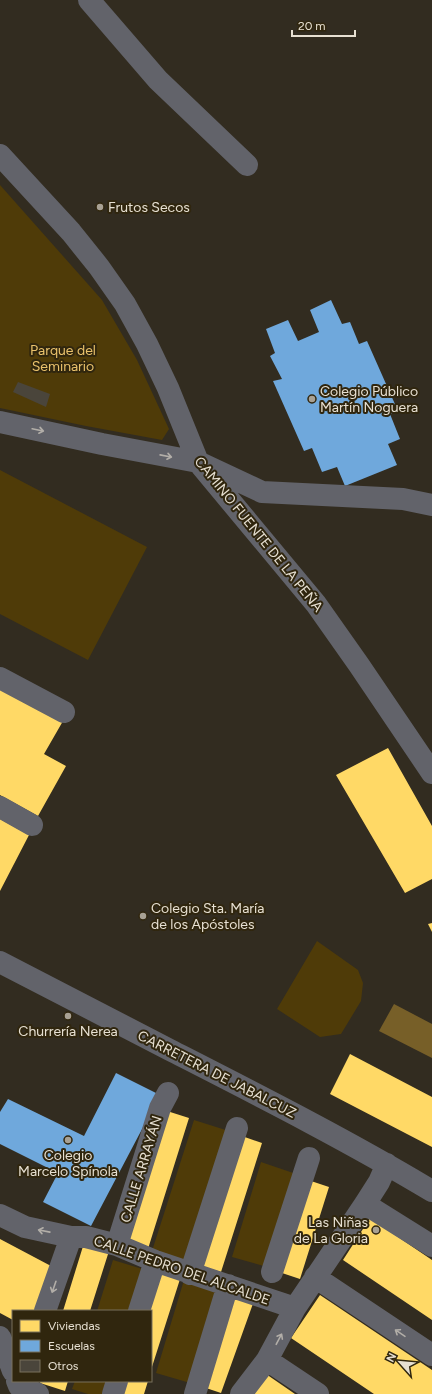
<svg xmlns="http://www.w3.org/2000/svg" width="432" height="1394" font-family="Figtree,sans-serif">
  <rect width="100%" height="100%" fill="#322c20"/>
  <!-- green -->
  <path fill="#4f3b08" d="M0,185l102,115 35,60 32,69 -7,11 -76,-14 -86,-18z
    M0,470l147,77 -59,113 -88,-46z
    M317,941l41,29 5,13 -2,18 -20,33 -21,3 -43,-28z
    M194,1120l38,12 -43,131 -37,-12z
    M261,1162l41,14 -31,92 -39,-11z
    M113,1260l36,11 -12,40h-40z
    M184,1280l40,12 -27,93 -41,-12z
    M75,1381h40l-4,13h-23l-16,-5z"/>
  <!-- water -->
  <path fill="#775f28" d="M394,1004l38,20v34l-53,-27z"/>
  <!-- homes -->
  <path fill="#ffd966" d="M0,687l63,34 -19,33 22,12 -28,50 -38,-21z
    M388,748l44,78v53l-27,14 -69,-118z
    M0,819l29,16 -29,56z
    M432,923v9l-4,-8z
    M350,1054l82,43v50l-102,-53z
    M167,1111l22,7 -42,134 -22,-7z
    M239,1135l23,8 -41,129 -23,-7z
    M305,1179l24,8 -29,92 -24,-8z
    M370,1218l62,42v60l-89,-60z
    M0,1239l51,27 -13,45h-25v9l-13,-7z
    M84,1243l25,8 -19,60h-27z
    M157,1268l24,8 -30,94v-59h-8z
    M233,1291l22,7 -34,95 -21,-7z
    M320,1295l112,75v24h-58l-83,-56z
    M266,1374l29,20h-42z
    M41,1381h27l-3,10 -25,-8z
    M122,1381h26l-4,13h-26z"/>
  <!-- schools -->
  <path fill="#6fa8dc" d="M331,300l11,24 8,-2 9,22 8,-3 31,70 -8,3 10,25 -12,5 9,21 -52,21 -8,-19 -15,5 -10,-24 -8,3 -31,-70 9,-2 -12,-23 5,-3 -9,-24 22,-9 10,21 21,-9 -9,-22z
    M116,1073l44,22 -69,131 -48,-24 15,-29 -58,-29v-32l8,-13 76,37z"/>
  <!-- building -->
  <path fill="#4a453b" d="M18,382l32,12 -4,13 -33,-15z"/>
  <g fill="none" stroke-linecap="round" stroke-linejoin="round">
    <!-- minor -->
    <path stroke="#62636a" stroke-width="22" d="M89,0l69,80 89,85
      M0,155l71,77 28,35 26,37 22,40 21,44 30,74 118,142 43,61 73,108
      M0,422l102,22 96,18 64,30 141,7 29,6
      M0,678l64,34
      M0,807l32,18
      M0,962c57,29 113,59 170,88 88,45 177,90 262,141
      M365,1204l67,42
      M0,1215l25,12 46,10h15l31,8 38,16 140,47
      M117,1245l43,-137 8,-15
      M272,1272l37,-114
      M190,1274l47,-146
      M315,1277l117,78
      M45,1311l26,-74
      M139,1311l16,-50
      M0,1337l13,34
      M267,1360l51,34
      M17,1381l2,5 19,8
      M113,1394l4,-13
      M195,1394l33,-109
      M241,1394l26,-34 28,-52 70,-104 14,-22 8,-18"/>
  </g>
  <!-- one-way arrows -->
  <defs><path id="oneway-shaft" d="M-6 0H5M1.5-3L5.5 0L1.5 3" fill="none" stroke-width="1.6" stroke-linecap="round" stroke-linejoin="round"/></defs>
  <g stroke="#b2aea8">
    <use href="#oneway-shaft" transform="translate(38 430) rotate(12)"/>
    <use href="#oneway-shaft" transform="translate(166 456) rotate(11)"/>
    <use href="#oneway-shaft" transform="translate(44 1231) rotate(-169)"/>
    <use href="#oneway-shaft" transform="translate(54 1287) rotate(109)"/>
    <use href="#oneway-shaft" transform="translate(400 1333) rotate(-146)"/>
    <use href="#oneway-shaft" transform="translate(279 1339) rotate(-62)"/>
  </g>
  <!-- markers -->
  <g fill="#a8a194" stroke="#30260e" stroke-width="1.5">
    <circle cx="100" cy="207" r="4"/>
    <circle cx="312" cy="399" r="4"/>
    <circle cx="143" cy="916" r="4"/>
    <circle cx="68" cy="1016" r="4"/>
    <circle cx="68" cy="1140" r="4"/>
    <circle cx="376" cy="1230" r="4"/>
  </g>
  <g text-anchor="middle" stroke-width="4" stroke-linejoin="round" paint-order="stroke">
    <!-- poi labels -->
    <g font-size="14" fill="#e7e0d2" stroke="#30260e" text-anchor="start">
      <text x="108" y="212">Frutos Secos</text>
      <text x="320" y="396">Colegio Público<tspan x="320" dy="16">Martín Noguera</tspan></text>
      <text x="151" y="913">Colegio Sta. María<tspan x="151" dy="16">de los Apóstoles</tspan></text>
      <text x="68" y="1036" text-anchor="middle">Churrería Nerea</text>
      <text x="68" y="1160" text-anchor="middle">Colegio<tspan x="68" dy="16">Marcelo Spínola</tspan></text>
      <text x="368" y="1227" text-anchor="end">Las Niñas<tspan x="368" dy="16">de La Gloria</tspan></text>
    </g>
    <!-- park labels -->
    <g font-size="14" fill="#eac26c" stroke="#30260e">
      <text x="63" y="355">Parque del<tspan x="63" dy="16">Seminario</tspan></text>
    </g>
    <!-- street labels -->
    <g font-size="14" fill="#e7e0d2" stroke="#30260e">
      <text transform="translate(259 534) rotate(51)" y="5">CAMINO FUENTE DE LA PEÑA</text>
      <text transform="translate(217 1074) rotate(27)" y="5">CARRETERA DE JABALCUZ</text>
      <text transform="translate(141 1169) rotate(-73)" y="5">CALLE ARRAYÁN</text>
      <text transform="translate(182 1270) rotate(19)" y="5">CALLE PEDRO DEL ALCALDE</text>
    </g>
  </g>
  <!-- legend -->
  <rect x="12" y="1310" width="140" height="72" fill="#30260e" stroke="#79705c"/>
  <rect x="20" y="1320" width="20" height="12" fill="#ffd966" stroke="#79705c"/>
  <text x="48" y="1330" font-size="12" fill="#e7e0d2">Viviendas</text>
  <rect x="20" y="1340" width="20" height="12" fill="#6fa8dc" stroke="#79705c"/>
  <text x="48" y="1350" font-size="12" fill="#e7e0d2">Escuelas</text>
  <rect x="20" y="1360" width="20" height="12" fill="#4a453b" stroke="#79705c"/>
  <text x="48" y="1370" font-size="12" fill="#e7e0d2">Otros</text>
  <!-- north arrow -->
  <g transform="translate(400 1362) rotate(297)" stroke="#30260e" stroke-width="3" paint-order="stroke">
  <path d="M0-3L7 15L0 10L-7 15Z" fill="#e7e0d2"/>
  <text y="-6" font-size="11" font-weight="bold" text-anchor="middle" fill="#e7e0d2">N</text>
  </g>
  <!-- scale -->
  <path d="M292 30v6h63v-6" fill="none" stroke="#e7e0d2" stroke-width="2"/>
  <text x="298" y="30" font-size="12" fill="#e7e0d2" stroke="#30260e" stroke-width="3" paint-order="stroke">20 m</text>
</svg>
